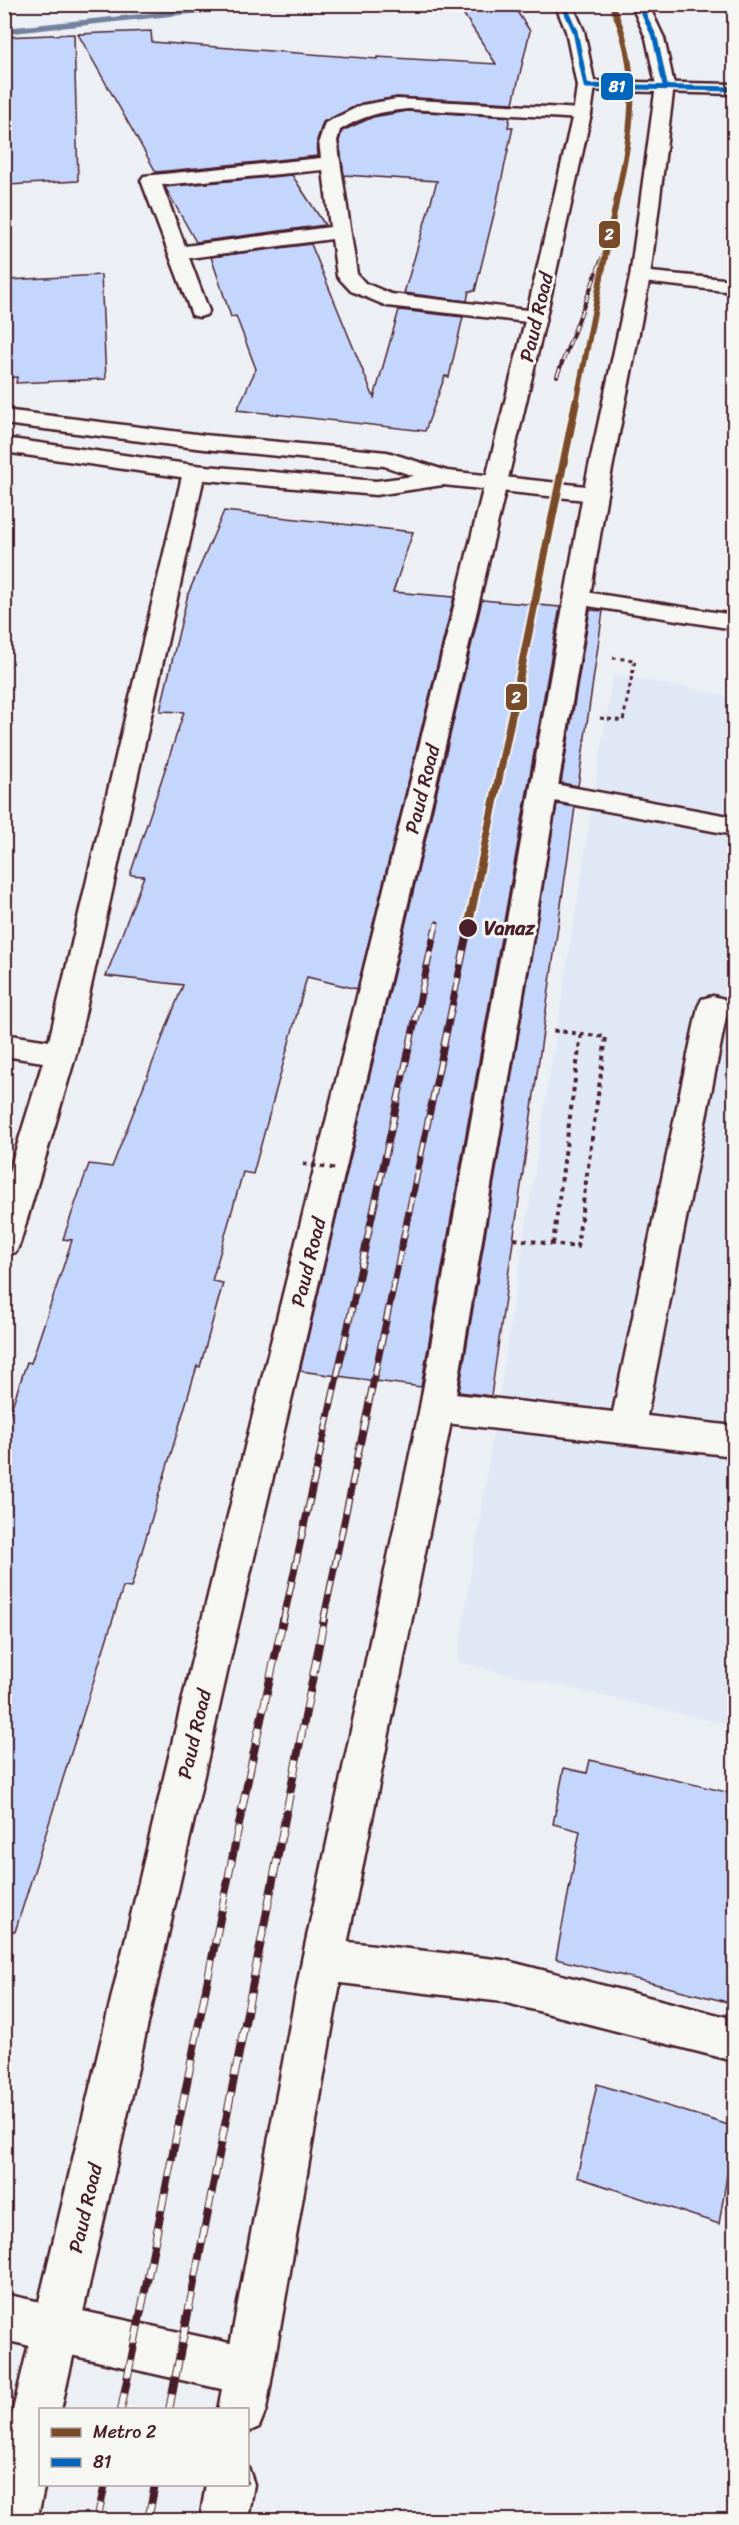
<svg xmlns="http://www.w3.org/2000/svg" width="739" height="2525" font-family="Sriracha,sans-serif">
  <rect width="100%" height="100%" fill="#ecf0f4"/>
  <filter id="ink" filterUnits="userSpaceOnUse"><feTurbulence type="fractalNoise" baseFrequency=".0167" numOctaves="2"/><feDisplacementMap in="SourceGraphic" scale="12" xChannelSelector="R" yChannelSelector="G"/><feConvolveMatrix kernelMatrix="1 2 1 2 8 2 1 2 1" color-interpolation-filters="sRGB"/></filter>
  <g filter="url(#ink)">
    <!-- built -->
    <path fill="#e0e8f6" d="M613,674l121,23v1029l-277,-64z"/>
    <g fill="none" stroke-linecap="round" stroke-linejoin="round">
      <!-- stream -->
      <path fill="#73809e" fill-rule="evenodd" d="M240,4h45l-4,3 -101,8 -176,19v-6z"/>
    </g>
    <!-- building -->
    <path fill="#c5d6fc" stroke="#4a1f2b" stroke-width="1.5" d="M457,4h55l18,27 -17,72 -116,-6 -35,6 -39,19 -6,18 1,16 -162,16 -78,-138 73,-3 1,11 225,17v-2l119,7z
      M74,34l4,147 -69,4 2,-98 -4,1v-6h-3v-45z
      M408,111l102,6 -2,10h5l-18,83 -20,81h-6l-2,10 -63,-8 33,-112 -93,-6 -5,-34 3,-10 31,-14z
      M292,175l33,50 -129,17 -31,-55z
      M311,244l63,154 25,-88 64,7 -14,60 -4,-1 -20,55 -188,-21 19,-41 -20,-53 -5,1 -20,-60z
      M101,275l5,104 -90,4 1,-6 -10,1 2,-98z
      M224,511l189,21 -20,60 61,5 -97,392 -50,-12 -54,197 -10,-2 -31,109 11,2 -23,84 -3,-1 -66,222 -8,-1 -108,345 -11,-2v-500l23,-68 4,1 41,-123 -9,-1 26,-75 23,3 71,-182 -77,-9 38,-100 -14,-1 54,-163 -24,-1 28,-117z
      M482,600l78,7 -139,780 -121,-16z
      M590,610l13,1 -25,175 -17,-3z
      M557,804l18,3 -84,589 -32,-4z
      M590,1760l145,34v210l-179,-45 24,-128 -27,-7 11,-56 23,5z
      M597,2084l138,43 -16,97 -142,-47z"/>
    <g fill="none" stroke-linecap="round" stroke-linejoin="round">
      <defs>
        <path id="service" d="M397,99l185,10 6,1 3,4 -3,4 -6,1 -174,-10c-26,2 -46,7 -68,21l-3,11 20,133 8,9 26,11 145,17 7,2 3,4 -3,4 -7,2 -149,-17 -36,-15 -14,-15 -5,-37 -143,19 20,53 -3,4 -7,2 -7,-2 -51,-135 3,-4 177,-18 -2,-17 6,-18 37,-18zM323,170l7,57 -145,19 -23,-61z
          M543,782l191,35v18l-201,-38 -3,-6 3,-6z
          M713,996l11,3 4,8 -81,409 87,10v30l-297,-34 -12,-5 -5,-10 5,-10 12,-5 176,20 85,-405 4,-8z
          M323,1939l180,21 231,59v42l-231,-59 -180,-21 -15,-6 -6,-15 6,-15z"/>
        <path id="minor" d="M640,271l94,9v12l-101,-11 -3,-4 3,-4z
          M194,465l8,2 3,5 -129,582 -56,189 -4,9 -12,4v-68l39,-126 -39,-6v-22l45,7 134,-569 3,-5z
          M578,591l156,24v14l-165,-26 -3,-5 3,-5z"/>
        <path id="tertiary" d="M586,81l148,3v10l-154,-4 -3,-4 3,-4z
          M4,410l200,25 183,17 60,19 148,16 8,2 4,5 -4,5 -8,2 -152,-16 -67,10 -182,-16 -190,-27v-14l190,27 182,16 38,-5 -30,-10 -180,-17 -200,-25z
          M4,2294l244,53 17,7 7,17 -7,17 -17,7 -244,-55z"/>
        <path id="primary" d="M555,4h17l12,27 11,55 -4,28 -45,203 -317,1347 -168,746h-21v74h5l-8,36h-33v-72l187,-784 335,-1347 47,-203 4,-28 -11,-55z
          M631,4h17l16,34 10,47 -24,192 -43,217 -153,913 -110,553 -78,450 -7,17 -11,5v-22h-30l84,-450 118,-553 163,-913 47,-217 26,-192 -10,-47z
          M248,2467l6,17 -6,36h-48l6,-36h42z"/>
      </defs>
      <!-- service casing -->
      <use href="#service" stroke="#4a1f2b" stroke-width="5"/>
      <!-- minor casing -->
      <use href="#minor" stroke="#4a1f2b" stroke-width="5"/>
      <!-- tertiary casing -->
      <use href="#tertiary" stroke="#4a1f2b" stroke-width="5"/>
      <!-- primary casing -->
      <use href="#primary" stroke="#4a1f2b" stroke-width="5"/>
      <!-- path-far1 -->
      <path stroke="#4a1f2b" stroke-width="3" stroke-dasharray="4 4" stroke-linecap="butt" d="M600,718l23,3 12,-61 -22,-2"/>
      <!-- path -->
      <path stroke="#4a1f2b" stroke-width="4" stroke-dasharray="4.5 4.5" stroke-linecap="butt" d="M514,1239l63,8 29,-210 -56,-7
        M553,1244l28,-210"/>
      <!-- service -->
      <use href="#service" fill="#f6f6f2" fill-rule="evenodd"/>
      <!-- minor -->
      <use href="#minor" fill="#f6f6f2" fill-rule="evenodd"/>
      <!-- tertiary -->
      <use href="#tertiary" fill="#f6f6f2" fill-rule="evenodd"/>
      <!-- primary -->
      <use href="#primary" fill="#f6f6f2" fill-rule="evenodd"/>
      <defs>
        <path id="rail-far3" d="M557,376l52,-136"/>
        <path id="rail-far2" d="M435,931l2,-8
          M467,931l1,-3"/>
        <path id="rail-far1" d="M283,1622l152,-692
          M323,1622l145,-692"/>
        <path id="rail" d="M121,2410l130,-645 32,-145
          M169,2410l155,-790
          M97,2520l8,-36
          M148,2520l7,-36"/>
      </defs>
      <!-- rail-far3 casing -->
      <use href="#rail-far3" stroke="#4a1f2b" stroke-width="4"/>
      <!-- rail-far2 casing -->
      <use href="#rail-far2" stroke="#4a1f2b" stroke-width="5"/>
      <!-- rail-far1 casing -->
      <use href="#rail-far1" stroke="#4a1f2b" stroke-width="7"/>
      <!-- rail casing -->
      <use href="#rail" stroke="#4a1f2b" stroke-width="8"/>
      <!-- rail-far3 -->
      <use href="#rail-far3" stroke="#f6f6f2" stroke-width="2" stroke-dasharray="8" stroke-linecap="butt"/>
      <!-- rail-far2 -->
      <use href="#rail-far2" stroke="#f6f6f2" stroke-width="4" stroke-dasharray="10" stroke-linecap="butt"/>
      <!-- rail-far1 -->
      <use href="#rail-far1" stroke="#f6f6f2" stroke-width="4.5" stroke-dasharray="14" stroke-linecap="butt"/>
      <!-- rail -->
      <use href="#rail" stroke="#f6f6f2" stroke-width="6" stroke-dasharray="17" stroke-linecap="butt"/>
      <!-- path-bridge -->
      <path stroke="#4a1f2b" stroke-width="4" stroke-dasharray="4.5 4.5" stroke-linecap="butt" d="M303,1164l35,5"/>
      <defs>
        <path id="bus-1" d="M563,4l12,27 11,55 148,3
          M639,4l16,34 10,47"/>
      </defs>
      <!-- bus-1 casing -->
      <use href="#bus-1" stroke="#f6f6f2" stroke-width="8"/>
      <!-- bus-1 -->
      <use href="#bus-1" stroke="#0065bd" stroke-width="5"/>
      <defs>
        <path id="metro-1-far1" d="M576,404c11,-56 22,-111 33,-167 16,-81 40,-154 2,-233"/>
        <path id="metro-1" d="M468,928l108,-526"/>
      </defs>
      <!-- metro-1-far1 casing -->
      <use href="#metro-1-far1" stroke="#f6f6f2" stroke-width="8"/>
      <!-- metro-1 casing -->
      <use href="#metro-1" stroke="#f6f6f2" stroke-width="12"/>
      <!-- metro-1-far1 -->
      <use href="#metro-1-far1" stroke="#7a4b2a" stroke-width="6"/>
      <!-- metro-1 -->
      <use href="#metro-1" stroke="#7a4b2a" stroke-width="8"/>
    </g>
  </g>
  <!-- markers -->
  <circle fill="#4a1f2b" stroke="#f6f6f2" stroke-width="2" cx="468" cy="928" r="10"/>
  <g text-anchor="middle" stroke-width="6" stroke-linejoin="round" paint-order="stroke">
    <!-- street labels -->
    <g font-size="20" fill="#4a1f2b" stroke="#f6f6f2">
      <text transform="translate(536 317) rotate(-77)" y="7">Paud Road</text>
      <text transform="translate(422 789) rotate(-76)" y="7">Paud Road</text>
      <text transform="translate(308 1262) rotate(-76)" y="7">Paud Road</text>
      <text transform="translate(194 1734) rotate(-77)" y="7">Paud Road</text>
      <text transform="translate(85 2208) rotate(-77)" y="7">Paud Road</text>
    </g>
    <!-- stop labels -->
    <g font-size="20" font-weight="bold" fill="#4a1f2b" stroke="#f6f6f2" text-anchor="start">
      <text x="484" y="935">Vanaz</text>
    </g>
  </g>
  <g stroke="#f6f6f2" stroke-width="2">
    <rect x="600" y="72" width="34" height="29" rx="6" fill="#0065bd"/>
    <rect x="598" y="220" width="23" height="29" rx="6" fill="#7a4b2a"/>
    <rect x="505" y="683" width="23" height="28" rx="6" fill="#7a4b2a"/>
  </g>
  <g font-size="16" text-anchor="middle" font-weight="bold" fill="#fff">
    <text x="617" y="92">81</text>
    <text x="609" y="240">2</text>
    <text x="516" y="703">2</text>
  </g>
  <!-- margin -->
  <rect width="739" height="2525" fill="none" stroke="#f6f6f2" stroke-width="24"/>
  <rect x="12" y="12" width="715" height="2501" fill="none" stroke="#4a1f2b" stroke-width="2" filter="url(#ink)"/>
  <!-- legend -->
  <rect x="39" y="2408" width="210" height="78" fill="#f6f6f2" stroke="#b1a0a2" stroke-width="1.5"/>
  <rect x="51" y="2428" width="30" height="9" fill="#7a4b2a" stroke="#b1a0a2" stroke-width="1.5"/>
  <text x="93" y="2438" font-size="18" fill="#4a1f2b">Metro 2</text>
  <rect x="51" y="2458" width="30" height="9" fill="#0065bd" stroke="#b1a0a2" stroke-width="1.5"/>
  <text x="93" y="2468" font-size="18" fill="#4a1f2b">81</text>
</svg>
